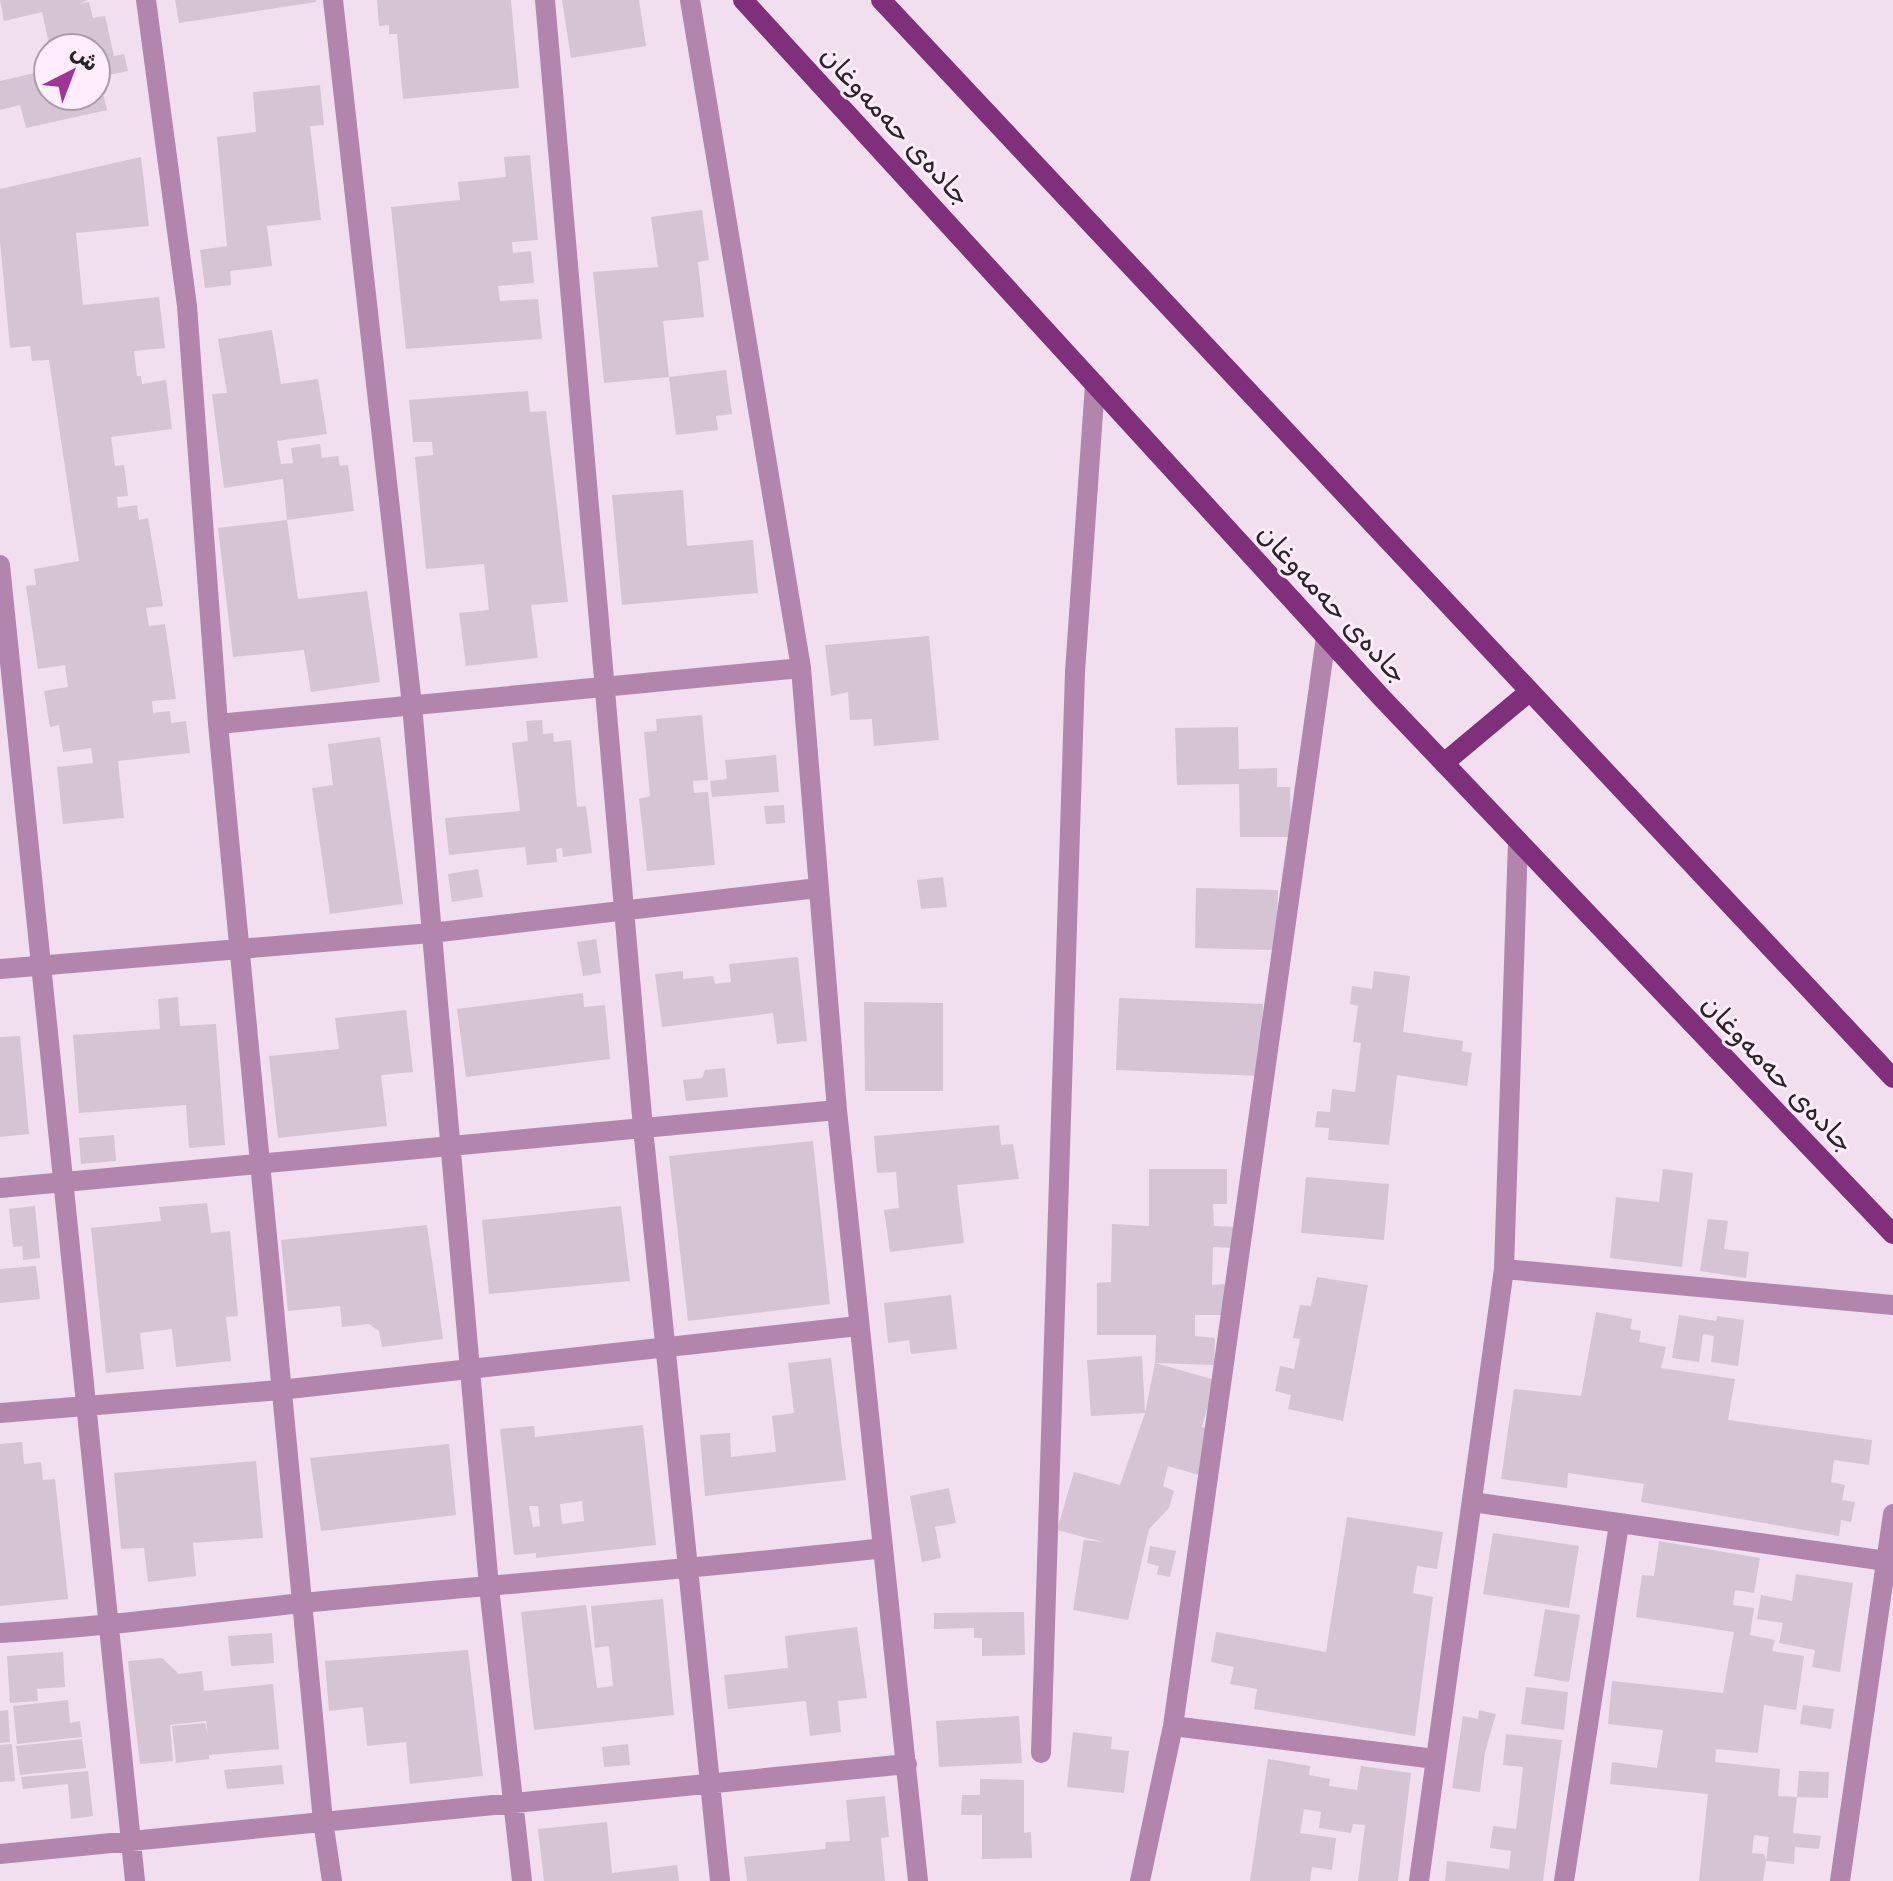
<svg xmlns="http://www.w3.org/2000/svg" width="1893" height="1881" font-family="Rubik,Vazirmatn,sans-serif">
  <rect width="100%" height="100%" fill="#f1dfef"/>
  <!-- building -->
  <path fill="#d5c4d3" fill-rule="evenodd" d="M0,0h88l-9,4 10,-2 4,16 12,-2 9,40 10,-2 4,17 -29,6 8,33 -81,18 -6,-23 -20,5v-29l48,-11v26h48v-48h-46l-8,-36 -38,9z
    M175,0h141v2l-137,21z
    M377,0h134l8,88 -116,11 -6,-65h-8v-9l-10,1z
    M562,0h77l7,46 -75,12z
    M320,85l4,40 -14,1 11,94 -54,6 5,40 -42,5 1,14 -26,3 -5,-38 27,-4 -10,-109 39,-5 -3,-40z
    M530,155l8,85 -26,2 1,11 18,-2 3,32 -36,3 2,15 38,-2 4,40 -136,10 -15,-142 69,-7 -2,-18 48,-5 -2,-20z
    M141,157l8,69 -73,7 7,72 76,-8 6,51 -31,3 3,25h4l1,8 24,-4 6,49 -61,8 4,29 9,-1 4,31 -11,1 1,11 19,-3 2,15 9,-2 15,88 -17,2 3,18 16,-2 11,75 -24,2 1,12 17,-2 1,12 15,-2 4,32 -72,8 6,57 -61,6 -6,-57 36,-4 -2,-15 -28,4 -4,-27 -9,2 -6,-36 24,-4 -3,-22 -27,4 -12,-83 10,-1 -2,-16 45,-8 -30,-201 -17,1 -2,-15 -20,2 -10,-107v-52z
    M702,210l7,50 -11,2 6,55 -41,4 6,56 -65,6 -11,-111 65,-5 -7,-50z
    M272,330l9,54 37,-5 9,55 -50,7 4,23 12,-1 -2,-15 29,-4 2,14 16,-2 2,10 8,-1 6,46 -67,9 -4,-41 -59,9 -12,-94 15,-1 -9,-54z
    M726,370l6,44 -16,2 2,14 -42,5 -7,-58z
    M528,391l2,21 16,-1 22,191 -37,3 7,53 -72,8 -7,-53 30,-3 -5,-46 -58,5 -11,-112 18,-2 -1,-13h-19l-4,-42z
    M683,490l4,56 66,-6 5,53 -136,12 -10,-110z
    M287,520l11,79 69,-8 13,91 -69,10 -7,-42 -71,7 -15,-129z
    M929,636l10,104 -65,6 -2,-27 -22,1 -2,-28 -17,4 -6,-51z
    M702,715l6,65 -15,1 1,12 14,-1 7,73 -68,6 -8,-72 11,-3 -6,-64 13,-1 -1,-12z
    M542,720l1,14 10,-1 1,9 17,-2 6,67 9,-1 6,47 -29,4 -1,-9 -6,1 1,13 -30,3 -2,-18 -76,8 -4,-37 75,-7 -8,-68 16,-2 -2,-20z
    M1238,727l1,42 38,-1v19h13l1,50h-51l-1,-53 -62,1 -2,-57z
    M380,737l23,167 -73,10 -18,-126 21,-3 -5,-41z
    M776,755l3,37 -67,5 -2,-16 17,-2 -2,-19z
    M784,805l1,18 -19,1 -2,-18z
    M478,869l5,28 -31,5 -4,-28z
    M943,877l4,30 -26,2 -4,-29z
    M1196,888l82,2 -2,60 -81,-2z
    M596,939l5,34 -18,3 -6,-34z
    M798,957l9,84 -30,3 -4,-31 -111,14 -7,-53 28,-3v8l30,-3 2,8 16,-2 -2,-18z
    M1374,971l36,5 -7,56 60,9 -1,10 10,2 -5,33 -70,-11 -8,70 -61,-5 1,-12 -14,-1 2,-16 13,1 2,-23 23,3 6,-49 -8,-1 5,-36 -8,-2 2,-18 20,3z
    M583,993l1,14 21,-2 5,54 -144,18 -9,-68z
    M178,997l2,29 36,-2 9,121 -36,3 -3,-43 -107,8 -6,-78 87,-6 -2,-30z
    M1119,998l144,6 -3,72 -144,-6z
    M864,1002l79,1v88h-78z
    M406,1010l7,62 -32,3 6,51 -109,12 -9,-82 70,-7 -4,-31z
    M20,1036l9,98 -29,3v-100z
    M725,1068l3,29 -42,4 -3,-21 19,-2 3,-8z
    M999,1125l2,20 12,-1 6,35 -62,6 7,58 -74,9 -6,-42 15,-2 -3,-36 -19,1 -3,-37z
    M114,1135l2,26 -35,3 -2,-26z
    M813,1141l17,163 -142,17 -19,-165z
    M1149,1169h78v35h-14l1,22 23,1v21l-24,-1 -1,38 16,-1 -1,31h-32v21l20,2 -1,27 -59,-2 1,-28h-59v-52l14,-1 1,-58 37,2z
    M1663,1169l30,4 -11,94 -72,-9 6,-61 43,5z
    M1306,1177l83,7 -5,56 -83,-7z
    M207,1203l4,30 19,-2 8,85 -12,1 5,44 -55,6 -4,-38 -32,4 4,36 -38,4 -15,-145 70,-7 -2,-14z
    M35,1206l5,52 -17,2 -1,-14 -9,1 -4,-38z
    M621,1206l9,75 -141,13 -7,-74z
    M1708,1219l20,2 -4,28 25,3 -3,26 -46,-7z
    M427,1225l16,114 -61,8 -3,-16 -10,-7 -27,3 -2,-21 -52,5 -7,-71z
    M36,1266l4,33 -40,4v-34z
    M1317,1277l51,8 -25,136 -55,-12 3,-14 -16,-4 5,-25 14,3 6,-30 -7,-1 7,-33 11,1z
    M951,1295l6,54 -46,5 -2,-14 -21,3 -4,-40z
    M1596,1312l36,7 -2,10 11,2 -2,11 27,5 -5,21 74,11 -7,41 144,20 -3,25 -35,-5 -3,22 14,3 -3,15 13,2 -4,20 -10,-2 -2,16 -198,-34 3,-18 -76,-11 -1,15 -66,-9 13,-90 67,7z
    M1679,1315l37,6 1,-5 27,4 -6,46 -27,-4 3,-26 -11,-2 -4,28 -27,-4z
    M1142,1356l3,57 10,-50 60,17 -13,47 9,3 -12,45 -31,-9 -5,20 11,5 -5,17 -20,21 -21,91 -55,-10 11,-70 19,2 -46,-12 17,-58 46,13 25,-72 -54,3 -4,-56z
    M831,1358l15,122 -141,16 -5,-61 30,-2 1,24 45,-5 -4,-36 22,-3 -6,-50z
    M643,1425l13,120 -120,13v-5l-22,2 -14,-126 34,-3 1,11zM582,1501l2,20 -22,3 -2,-20zM529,1506h9l2,20 -7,1z
    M22,1442l2,22 17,-2 2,18 12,-1 13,120 -68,7v-162z
    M449,1444l7,71 -135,16 -11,-73z
    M256,1461l7,77 -70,5 3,33 -48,6 -4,-34 -23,1 -7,-76z
    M949,1488l7,35 -21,4 6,31 -19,4 -12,-66z
    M1347,1517l96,15 -6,37 -20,-3 -4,27 20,4 -18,139 -161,-27 3,-20 -27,-5 4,-17 -23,-5 5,-30 110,20z
    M1493,1533l86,13 -10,62 -86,-14z
    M1659,1541l101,17 -6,35 -19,-3 -2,15 21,3 -4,27 25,5 -3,11 32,5 -8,54 -32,-5 -6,48 -42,-4 -1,13 65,7 -2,27 19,1 -4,36 28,3 -2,13 -24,-2 -1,17 -28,-3 3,-24 -15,-2 -2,18 12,1 2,7 -3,20h-64l9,-87 -98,-10 2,-22 45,6 6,-38 -55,-6 4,-43 111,12 11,-61 -98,-15 6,-42 12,1z
    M1150,1546l26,5 -6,26 -13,-3 2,-8 -12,-3z
    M1796,1574l57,9 -13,89 -28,-5 3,-17 -36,-7 4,-20 -26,-4 4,-24 31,6z
    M663,1599l11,116 -140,15 -13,-118 65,-7 11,83 16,-2 -4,-40 -14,2 -4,-42z
    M1545,1609l35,6 -11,67 -35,-6z
    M1024,1612l1,43 -43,1v-18h-8v-10l-40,1v-16z
    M857,1627l10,71 -29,3 3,31 -31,4 -4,-35 -78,8 -4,-34 64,-7 -3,-32z
    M272,1633l2,30 -43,3 -3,-30z
    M468,1650l15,126 -73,8 -4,-42 -39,4 -4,-39 -34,4 -4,-50z
    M63,1652l2,35 -28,2 1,12 -28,2 -3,-47z
    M162,1658l17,16 23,-3 2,20 69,-7 6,65 -70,6v4l-33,4 -4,-37 33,-3 3,13 -2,-15 -36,4 3,36 -33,3 -12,-103z
    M1526,1687l42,5 -4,38 -43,-6z
    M68,1700l2,23 10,-2 2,16 -65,7 -4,-38z
    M1803,1705l31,4 -3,20 -31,-5z
    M8,1710l2,32 -10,1v-32z
    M1479,1710l17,4 -11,38 -5,40 -28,-4 11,-72 15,3z
    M1019,1716l3,47 -83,4 -3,-46z
    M1073,1732l39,5 -1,12 18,2 -5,42 -57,-6z
    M1506,1734l56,6 -19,141h-98l2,-20 62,8 2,-18 -21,-3 3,-22 23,3 3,-24 4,-38 -20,-2z
    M82,1739l4,29 -66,7 -4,-29z
    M12,1744l3,37 -15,1v-37z
    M628,1744l2,21 -26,2 -2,-20z
    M1268,1759l42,7 -1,9 21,4 -1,7 28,4 4,-24 50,7 -13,108h-40l7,-56 -12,-1 -2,9 -32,-5 2,-16 -17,-3 -4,24 36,5 -4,32 -20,-3 -2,14h-60z
    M282,1765l2,19 -57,5 -3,-19z
    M88,1771l5,45 -22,3 -3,-35 -45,5 -2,-12z
    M1799,1771l30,1 -1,26 -31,-1z
    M980,1779l44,1v53l7,-1 1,26 -50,1v-44h-21l1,-20h18z
    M885,1796l4,41 -8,1 4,43h-138l-3,-24 81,-8 1,-7 24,-1 -4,-41z
    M607,1822l5,51 65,-8 2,16h-135l-6,-52z"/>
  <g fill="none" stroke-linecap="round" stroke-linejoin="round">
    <!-- street -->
    <path stroke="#b285ac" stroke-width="20" d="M146,0l41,306 31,418 105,1097 9,60
      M333,0l79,705 77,882 33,294
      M545,0l98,1128 77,753
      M690,0l111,668 36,442 81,771
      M0,565l135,1316
      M218,724l583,-56
      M0,969l431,-36 387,-45
      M0,1188l837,-78
      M1504,1269l389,36
      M0,1413l280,-23 578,-64
      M1472,1502l414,59
      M0,1633c101,-6 201,-19 302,-30 194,-19 388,-33 581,-55
      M1173,1726l262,33
      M1041,1753l34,-1081 20,-288
      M0,1854l907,-90
      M1140,1881l33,-155 153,-1089
      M1419,1881l85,-612 14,-428
      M1564,1881l55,-357
      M1840,1881l53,-367"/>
    <!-- primary -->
    <path stroke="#80307a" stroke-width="20" d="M743,0l638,697 512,537
      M881,0l1012,1078
      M1444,763l85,-71"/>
  </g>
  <g text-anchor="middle" stroke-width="6" stroke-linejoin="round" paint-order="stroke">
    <!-- street labels -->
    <g font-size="28" fill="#2a2429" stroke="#ffecfc">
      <text transform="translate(896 125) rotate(47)" y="10">جادەی حەمەوغان</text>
      <text transform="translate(1333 603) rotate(47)" y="10">جادەی حەمەوغان</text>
      <text transform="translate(1778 1073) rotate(46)" y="10">جادەی حەمەوغان</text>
    </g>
  </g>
  <!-- north arrow -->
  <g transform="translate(72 72) rotate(42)"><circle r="38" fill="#ffecfc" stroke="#aa9ca8" stroke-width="2"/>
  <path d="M0-6L14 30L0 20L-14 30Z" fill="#9f3597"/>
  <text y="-12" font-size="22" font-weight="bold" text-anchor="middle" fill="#2a2429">ش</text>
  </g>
</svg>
